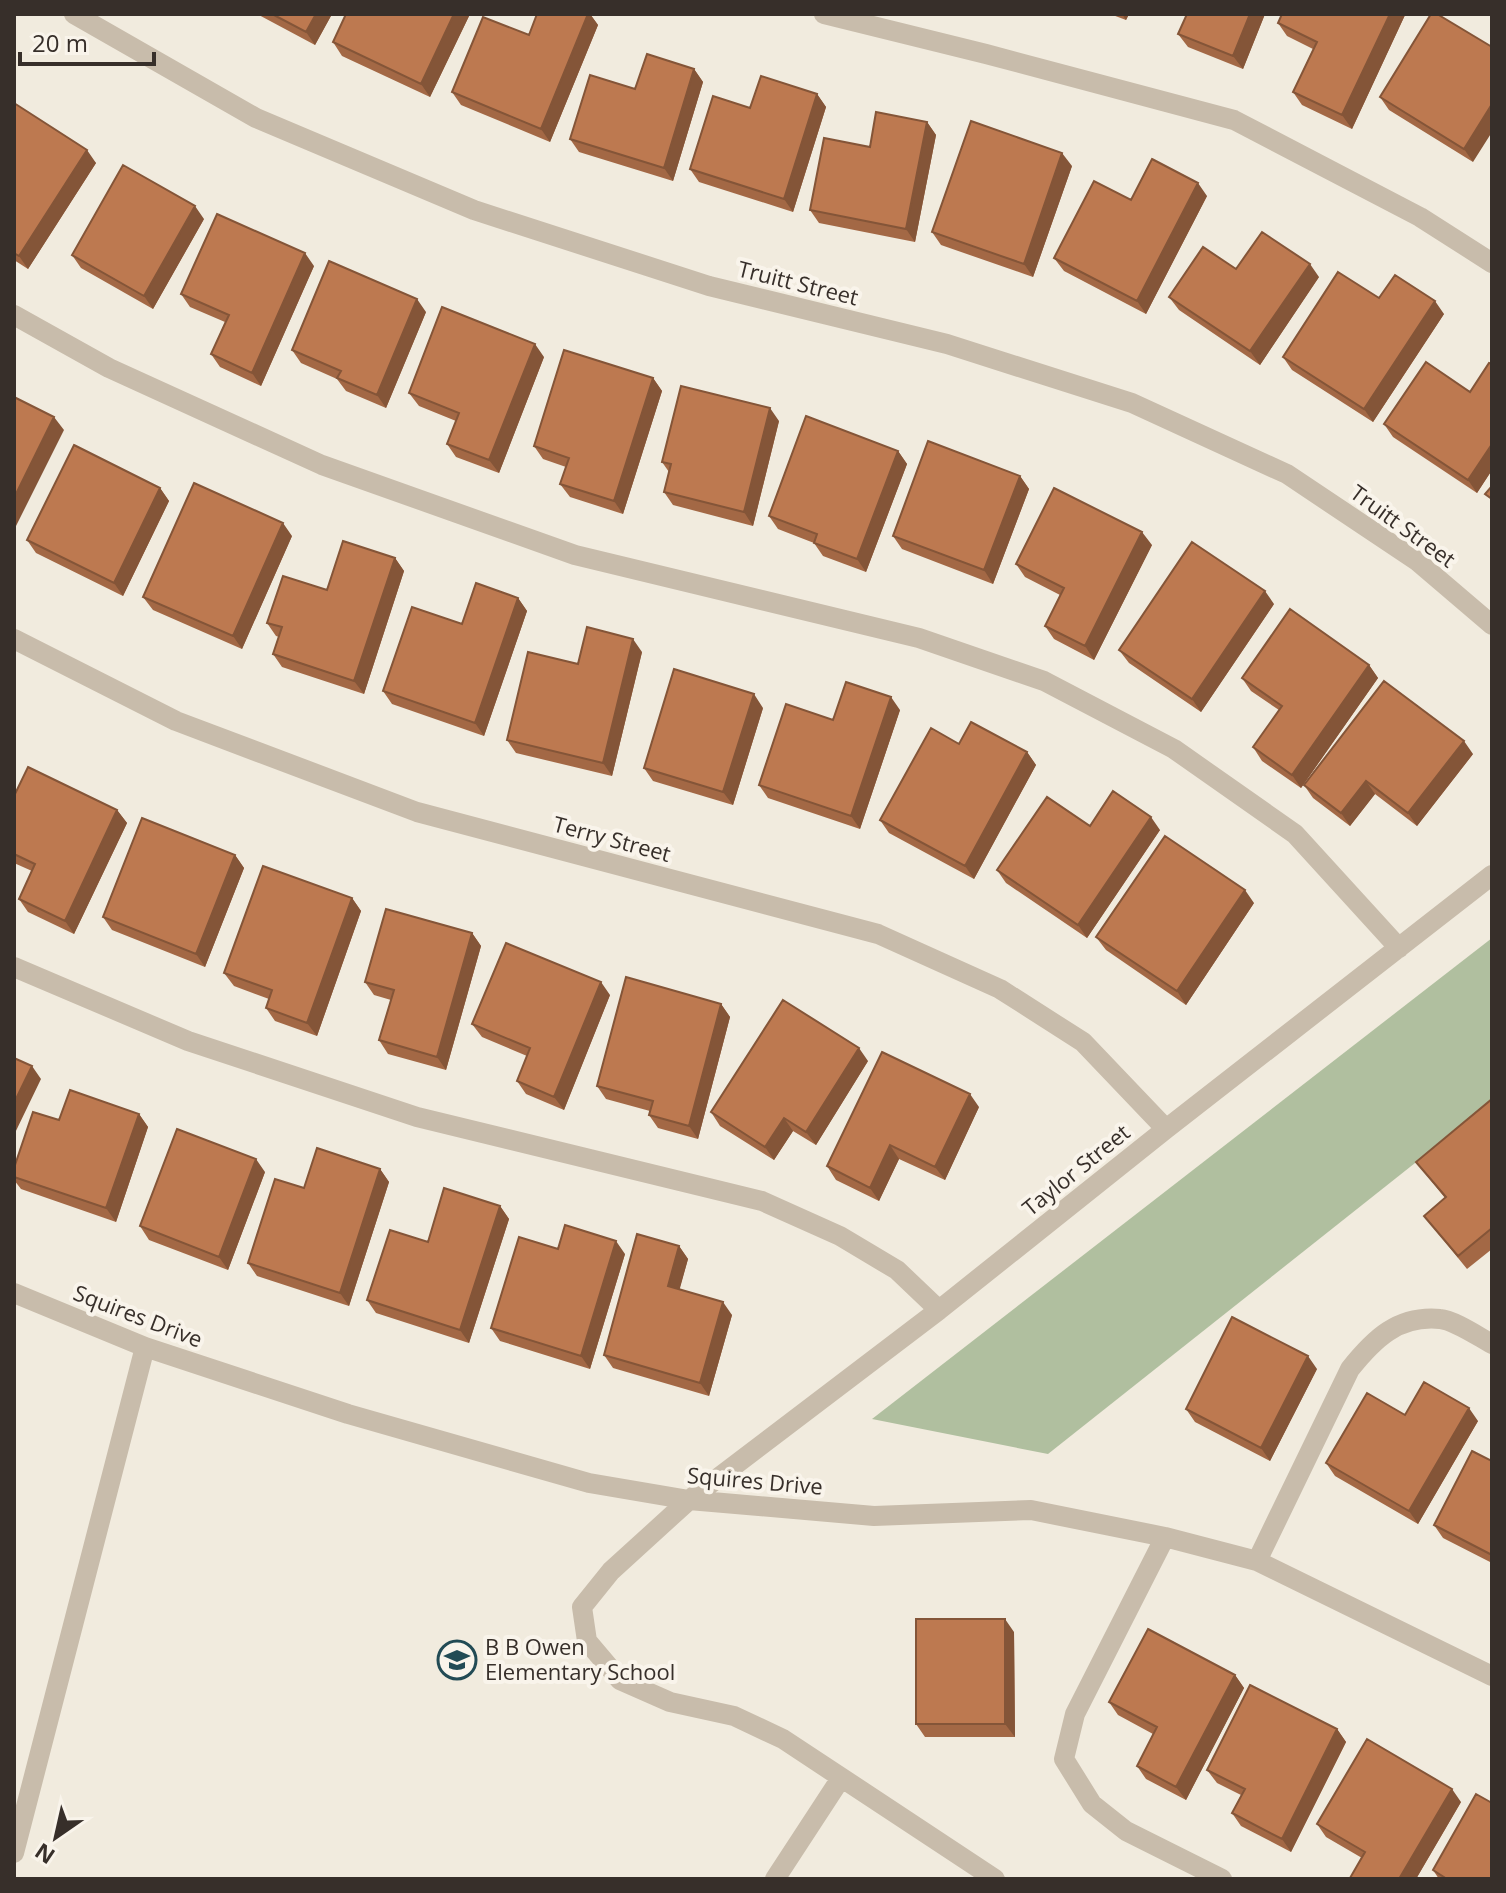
<svg xmlns="http://www.w3.org/2000/svg" width="1506" height="1893" font-family="'Open Sans',sans-serif">
  <rect width="100%" height="100%" fill="#f1ebde"/>
  <!-- green -->
  <path fill="#b0bf9f" d="M1492,938v164l-444,352 -176,-35z"/>
  <g fill="none" stroke-linecap="round" stroke-linejoin="round">
    <!-- minor -->
    <path stroke="#c8bcab" stroke-width="20" d="M74,14l182,104 218,92 235,76 238,58 185,59 155,71 130,87 75,64
      M824,14l162,40 248,66 186,97 72,46
      M14,315l95,53 213,97 253,90 344,83 125,43 130,68 121,85 104,114
      M14,639l162,82 241,91 461,122 122,55 83,53 83,87
      M14,967l174,74 229,76 345,84 78,35 57,34 42,40
      M14,1293l131,54 203,67 241,69 100,17 185,16 157,-6 134,27 92,24 235,115
      M1165,1537l-90,177 -11,45 28,45 34,27 96,48
      M1257,1561l93,-192c24,-30 48,-54 90,-50 14,1 39,18 52,25
      M14,1853l131,-506
      M775,1879l66,-101
      M995,1879l-212,-140 -49,-23 -64,-14 -50,-22 -33,-39 -5,-34 29,-36 78,-71 250,-190 227,-181 326,-254"/>
  </g>
  <!-- wall -->
  <path fill="#a36845" d="M257,14h75l-17,31z
    M470,14l-40,83 -88,-41 -9,-14z
    M537,14h53l8,11 -48,117 -89,-37 -9,-13 77,-57z
    M1110,14h19l-3,6z
    M1265,14l-22,55 -55,-22 -10,-13z
    M1431,14l42,148 -84,-52 -9,-13z
    M1405,15l-53,114 -50,-24 -9,-13 20,-43 -26,-13 -9,-13z
    M694,69l9,13 -30,99 -94,-29 -9,-13 65,-50z
    M817,94l9,13 -33,105 -94,-30 -9,-13z
    M14,103l82,60 -68,106 -14,-9z
    M927,122l9,13 -21,107 -96,-19 -9,-13 60,-63z
    M1072,166l-39,111 -92,-32 -9,-13z
    M1207,196l-61,118 -82,-43 -10,-13 77,-58z
    M204,219l-51,90 -72,-41 -9,-13z
    M314,266l-53,120 -41,-19 -9,-13 14,-32 -35,-15 -9,-13z
    M1319,277l-59,88 -81,-55 -10,-13z
    M1379,298l65,16 -71,108 -81,-52 -9,-13z
    M426,312l-40,96 -40,-17 -9,-12 -36,-16 -9,-13z
    M544,357l-45,116 -43,-16 -9,-13 9,-23 -37,-15 -10,-13z
    M1492,364v106l-15,23 -84,-56 -9,-13 86,-32z
    M653,378l9,13 -39,123 -53,-17 -10,-13 6,-17 -23,-8 -9,-13z
    M779,421l-26,105 -80,-21 -9,-13 5,-20 -7,-10z
    M898,451l9,13 -41,108 -43,-16 -9,-13 -36,-14 -9,-13z
    M1020,476l9,13 -36,95 -91,-35 -9,-13z
    M160,488l9,13 -46,95 -87,-43 -9,-13z
    M292,536l-50,113 -89,-39 -10,-13z
    M1152,545l-58,115 -40,-21 -9,-13 15,-31 -35,-18 -9,-13z
    M395,558l9,13 -40,123 -82,-27 -9,-13 6,-17 -3,-1 -9,-13 60,-33z
    M518,598l9,13 -43,125 -92,-32 -9,-13 79,-67z
    M1274,604l-73,108 -72,-49 -10,-13z
    M642,652l-30,124 -96,-23 -9,-13 71,-76z
    M1369,665l9,13 -77,110 -39,-27 -9,-14 26,-37 -28,-19 -9,-13z
    M763,708l-30,97 -80,-24 -9,-13z
    M900,710l-40,119 -92,-31 -9,-13 74,-65z
    M959,744l68,8 9,13 -62,114 -85,-46 -9,-13z
    M1473,754l-56,72 -42,-32 -25,32 -37,-28 -9,-13z
    M14,796l103,14 10,13 -53,111 -46,-22 -9,-13 13,-28 -18,-8z
    M1090,826l70,4 -73,108 -81,-55 -9,-13z
    M235,855l9,13 -39,99 -93,-37 -9,-13z
    M352,898l9,13 -44,125 -42,-15 -9,-13 3,-9 -35,-13 -10,-13z
    M1254,903l-68,102 -80,-55 -10,-13z
    M472,933l9,13 -35,124 -58,-16 -9,-14 12,-40 -17,-5 -9,-13z
    M610,995l-46,115 -38,-16 -9,-13 10,-25 -45,-19 -10,-13z
    M721,1004l9,13 -32,122 -40,-11 -9,-13 1,-4 -44,-12 -9,-13z
    M868,1061l-52,84 -23,-14 -19,29 -54,-34 -9,-14z
    M1492,1099v150l-25,20 -43,-53 21,-18 -29,-36z
    M979,1107l-34,73 -46,-21 -20,42 -43,-21 -9,-14z
    M139,1114l9,13 -32,95 -95,-33 -7,-9v-12l45,-48z
    M380,1169l9,13 -40,124 -92,-30 -9,-13 56,-75z
    M265,1172l-37,98 -79,-30 -9,-14z
    M500,1206l9,13 -40,124 -93,-30 -9,-13 61,-58z
    M679,1246l9,13 -9,31 53,25 -23,81 -96,-28 -9,-13z
    M558,1249l67,5 -35,115 -90,-28 -9,-13z
    M1317,1369l-47,92 -75,-39 -9,-13z
    M1405,1415l73,6 -60,103 -83,-48 -9,-13z
    M1492,1461v102l-49,-25 -9,-13z
    M1014,1632l1,105h-90l-9,-13z
    M1235,1675l9,13 -58,112 -40,-21 -9,-13 16,-32 -35,-19 -9,-13z
    M1337,1729l9,13 -55,110 -50,-26 -9,-13 9,-18 -24,-12 -10,-13z
    M1461,1802l-45,77h-65l-1,-1 12,-20 -36,-21 -9,-13z
    M1433,1870l59,9h-53z"/>
  <!-- shaded-wall -->
  <path fill="#845538" d="M316,14h16l-17,31 -9,-13z
    M454,14h16l-40,83 -9,-13z
    M588,14h2l8,11 -48,117 -9,-13z
    M1122,14h7l-3,6z
    M1250,14h15l-22,55 -10,-13z
    M1390,14l15,1 -53,114 -10,-14z
    M694,69l9,13 -30,99 -9,-13z
    M817,94l9,13 -33,105 -9,-13z
    M1492,104v28l-19,30 -9,-13z
    M927,122l9,13 -21,107 -9,-13z
    M87,150l9,13 -68,106 -9,-13z
    M1062,153l10,13 -39,111 -9,-13z
    M1198,183l9,13 -61,118 -9,-13z
    M195,206l9,13 -51,90 -9,-13z
    M305,253l9,13 -53,120 -9,-13z
    M1310,264l9,13 -59,88 -10,-14z
    M417,299l9,13 -40,96 -9,-13z
    M1435,301l9,13 -71,108 -9,-13z
    M535,344l9,13 -45,116 -10,-13z
    M653,378l9,13 -39,123 -9,-13z
    M770,408l9,13 -26,105 -9,-14z
    M54,417l10,13 -50,100v-32z
    M1492,444v26l-15,23 -9,-13z
    M898,451l9,13 -41,108 -9,-13z
    M1020,476l9,13 -36,95 -9,-14z
    M160,488l9,13 -46,95 -9,-13z
    M283,523l9,13 -50,113 -9,-13z
    M1142,532l10,13 -58,115 -9,-14z
    M395,558l9,13 -40,123 -10,-13z
    M1265,591l9,13 -73,108 -9,-13z
    M518,598l9,13 -43,125 -9,-13z
    M633,639l9,13 -30,124 -9,-13z
    M1369,665l9,13 -77,110 -9,-13z
    M754,694l9,14 -30,97 -10,-13z
    M891,697l9,13 -40,119 -9,-13z
    M1464,741l9,13 -56,72 -9,-13z
    M1027,752l9,13 -62,114 -9,-13z
    M1366,781l9,13 -25,32 -9,-13z
    M117,810l10,13 -53,111 -9,-13z
    M1151,817l9,13 -73,108 -9,-13z
    M235,855l9,13 -39,99 -9,-13z
    M1245,890l9,13 -68,102 -9,-14z
    M352,898l9,13 -44,125 -10,-13z
    M472,933l9,13 -35,124 -9,-13z
    M601,982l9,13 -46,115 -10,-13z
    M721,1004l9,13 -32,122 -9,-13z
    M859,1048l9,13 -52,84 -10,-13z
    M32,1066l9,13 -27,56v-32z
    M970,1094l9,13 -34,73 -10,-13z
    M139,1114l9,13 -32,95 -10,-14z
    M784,1118l9,13 -19,29 -9,-13z
    M890,1145l9,14 -20,42 -9,-13z
    M256,1159l9,13 -37,98 -9,-13z
    M380,1169l9,13 -40,124 -9,-13z
    M500,1206l9,13 -40,124 -9,-13z
    M616,1241l9,13 -35,115 -9,-13z
    M679,1246l9,13 -11,40 -9,-13z
    M723,1302l9,13 -23,81 -9,-13z
    M1308,1356l9,13 -47,92 -9,-13z
    M1469,1408l9,13 -60,103 -9,-13z
    M1005,1619l9,13 1,105 -10,-13z
    M1235,1675l9,13 -58,112 -10,-13z
    M1337,1729l9,13 -55,110 -9,-13z
    M1452,1789l9,13 -45,77h-17z"/>
  <!-- building -->
  <path fill="#bd7950" stroke="#845538" stroke-width="2" d="M272,14h44l-10,18z
    M346,14h108l-33,70 -88,-42z
    M537,14h51l-47,115 -89,-37 31,-75 46,18z
    M1187,14h63l-17,42 -55,-22z
    M1282,14h108l-48,101 -49,-23 24,-50 -39,-19z
    M1431,14h6l55,33v57l-28,45 -84,-52z
    M647,54l47,15 -30,99 -94,-29 20,-64 45,14z
    M761,76l56,18 -33,105 -94,-30 23,-73 37,12z
    M14,103l73,47 -68,106 -5,-3z
    M876,112l51,10 -21,107 -96,-19 14,-72 46,9z
    M971,121l91,32 -38,111 -92,-32z
    M1152,159l46,24 -61,118 -83,-43 40,-77 37,19z
    M123,165l72,41 -51,90 -72,-41z
    M217,214l88,39 -53,120 -41,-19 18,-39 -48,-21z
    M1262,232l48,32 -60,87 -81,-54 34,-50 33,22z
    M329,261l88,38 -40,96 -40,-17 4,-7 -49,-21z
    M1338,272l41,26 16,-23 40,26 -71,108 -81,-52z
    M442,307l93,37 -46,116 -42,-16 12,-31 -50,-20z
    M564,350l89,28 -39,123 -54,-17 9,-26 -35,-12z
    M1426,362l44,30 19,-29 3,1v80l-24,36 -84,-56z
    M681,386l89,22 -26,104 -80,-20 7,-28 -9,-2z
    M14,397l40,20 -40,81z
    M806,416l92,35 -41,108 -43,-16 3,-9 -48,-18z
    M928,441l92,35 -36,94 -91,-34z
    M74,445l86,43 -46,95 -87,-43z
    M194,483l89,40 -50,113 -90,-39z
    M1492,486v13l-7,-5z
    M1054,488l88,44 -57,114 -40,-20 19,-38 -48,-24z
    M343,541l52,17 -41,123 -81,-27 9,-27 -15,-4 16,-47 44,14z
    M1192,542l73,49 -73,108 -73,-49z
    M476,583l42,15 -43,125 -92,-32 29,-84 50,17z
    M1290,609l79,56 -77,110 -39,-28 29,-41 -40,-28z
    M587,627l46,12 -30,124 -96,-23 21,-88 50,12z
    M674,669l80,25 -31,98 -79,-24z
    M1384,681l80,60 -56,72 -42,-32 -25,32 -37,-28z
    M846,682l45,15 -40,119 -92,-31 27,-81 47,16z
    M971,722l56,30 -62,114 -85,-46 51,-92 28,16z
    M28,767l89,43 -52,111 -46,-22 16,-35 -21,-10v-58z
    M1113,791l38,26 -73,108 -81,-55 50,-73 43,29z
    M142,818l93,37 -39,99 -93,-37z
    M1165,836l80,54 -68,101 -81,-54z
    M263,866l89,32 -45,125 -41,-15 6,-18 -48,-17z
    M386,909l86,24 -35,124 -58,-17 15,-50 -29,-8z
    M506,943l95,39 -47,115 -37,-16 13,-33 -58,-24z
    M626,977l95,27 -32,122 -40,-11 4,-14 -56,-15z
    M783,1000l76,48 -53,84 -22,-14 -19,29 -54,-35z
    M882,1052l88,42 -35,73 -45,-22 -20,43 -43,-22z
    M14,1058l18,8 -18,37z
    M70,1090l69,24 -33,94 -92,-31v-9l19,-56 26,8z
    M1492,1099v129l-34,28 -34,-40 22,-19 -30,-35z
    M177,1129l79,30 -37,98 -79,-31z
    M317,1148l63,21 -40,124 -92,-30 27,-84 29,9z
    M444,1188l56,18 -40,124 -93,-30 23,-70 38,12z
    M565,1225l51,16 -35,115 -90,-28 28,-91 39,12z
    M637,1234l42,12 -11,40 55,16 -23,81 -96,-28z
    M1232,1317l76,39 -47,92 -75,-39z
    M1424,1382l45,26 -60,103 -83,-48 41,-70 38,22z
    M1472,1451l20,10v94l-58,-30z
    M916,1619h89v105h-89z
    M1148,1629l87,46 -59,112 -39,-21 20,-39 -48,-25z
    M1250,1685l87,44 -55,110 -50,-26 13,-24 -38,-19z
    M1367,1739l85,50 -53,90h-47l-2,-1 15,-26 -48,-28z
    M1476,1794l16,9v76h-45l-14,-9z"/>
  <!-- icons -->
  <defs>
    <symbol id="school-ring" viewBox="-11 -11 22 22"><circle r="9.5" fill="#f9f4eb" stroke="#224b55" stroke-width="1.5"/><path d="M0-5L7-2L0 1L-7-2ZM-4 1L0 2.5L4 1V4Q0 6-4 4Z" fill="#224b55"/></symbol>
  </defs>
  <g fill-rule="evenodd">
    <use href="#school-ring" x="435" y="1638" width="44" height="44"/>
  </g>
  <g text-anchor="middle" stroke-width="8" stroke-linejoin="round" paint-order="stroke">
    <!-- street labels -->
    <g font-size="22" fill="#372f2a" stroke="#f9f4eb">
      <text transform="translate(798 283) rotate(14)" y="8">Truitt Street</text>
      <text transform="translate(1403 526) rotate(36)" y="8">Truitt Street</text>
      <text transform="translate(612 839) rotate(15)" y="8">Terry Street</text>
      <text transform="translate(1076 1170) rotate(-39)" y="8">Taylor Street</text>
      <text transform="translate(138 1316) rotate(21)" y="8">Squires Drive</text>
      <text transform="translate(755 1481) rotate(5)" y="8">Squires Drive</text>
    </g>
    <!-- poi labels -->
    <g font-size="22" fill="#372f2a" stroke="#f9f4eb" text-anchor="start">
      <text x="485" y="1655">B B Owen<tspan x="485" dy="25">Elementary School</tspan></text>
    </g>
  </g>
  <!-- border -->
  <rect width="1506" height="1893" fill="none" stroke="#372f2a" stroke-width="32"/>
  <!-- north arrow -->
  <g transform="translate(56 1837) rotate(214)" stroke="#f9f4eb" stroke-width="6" paint-order="stroke">
  <path d="M0-6L14 30L0 20L-14 30Z" fill="#372f2a"/>
  <text y="-12" font-size="22" font-weight="bold" text-anchor="middle" fill="#372f2a">N</text>
  </g>
  <!-- scale -->
  <path d="M20 52v12h134v-12" fill="none" stroke="#372f2a" stroke-width="4"/>
  <text x="32" y="52" font-size="24" fill="#372f2a" stroke="#f9f4eb" stroke-width="6" paint-order="stroke">20 m</text>
</svg>
